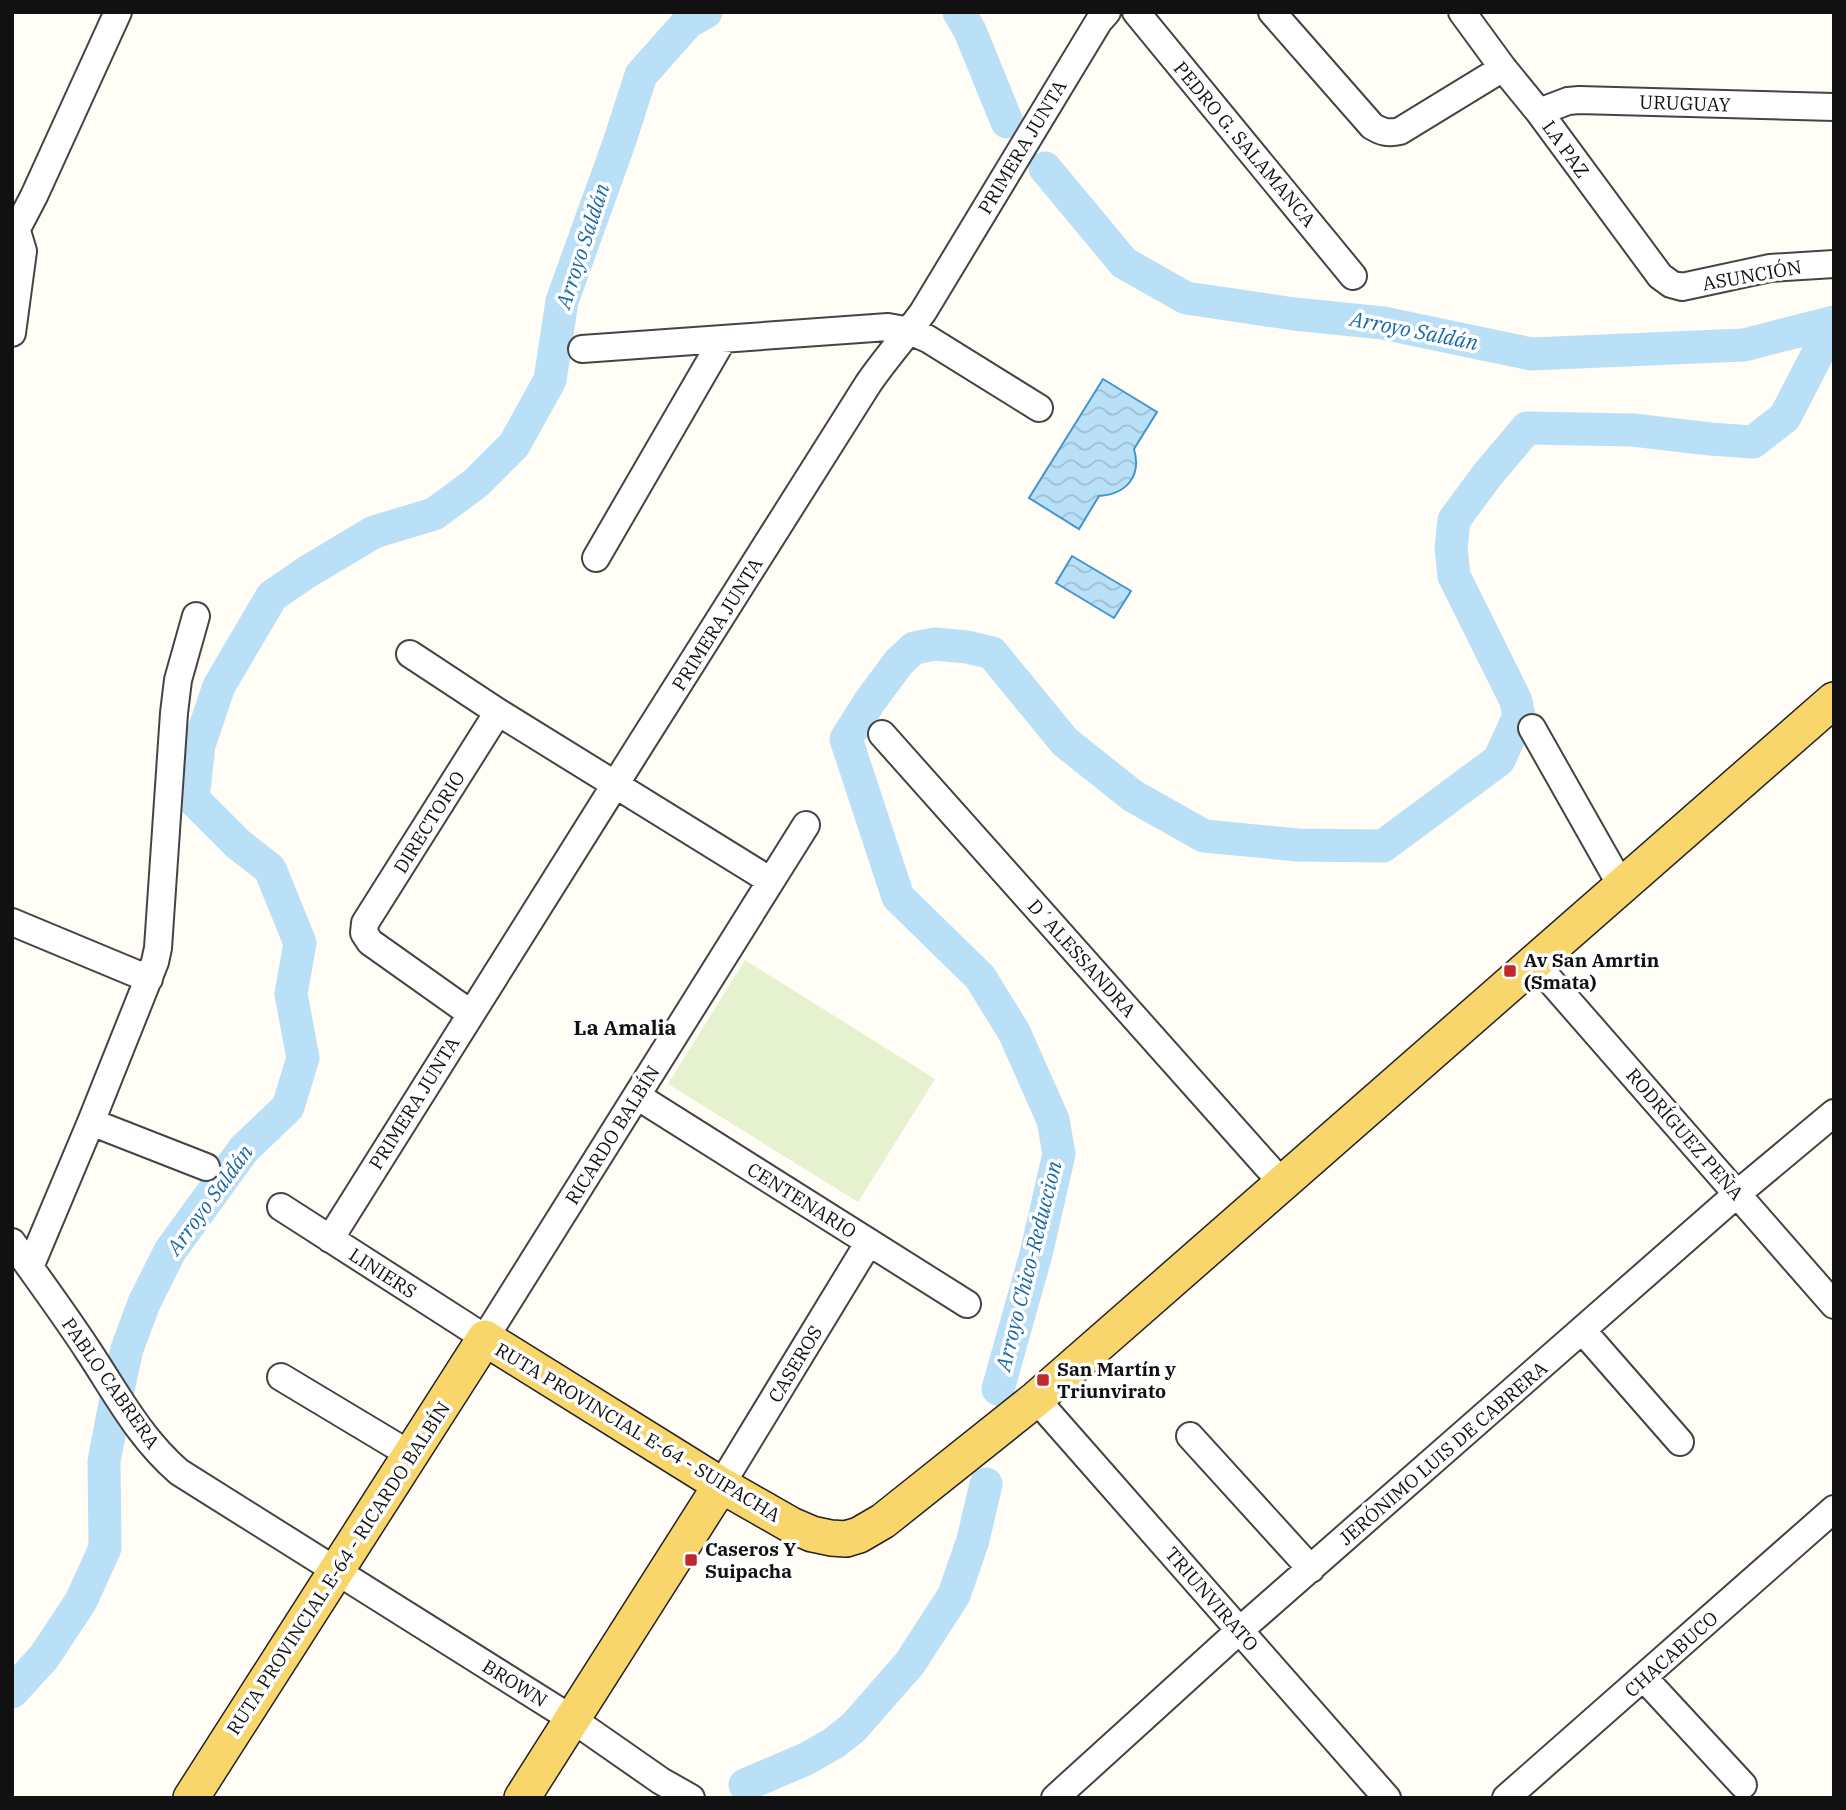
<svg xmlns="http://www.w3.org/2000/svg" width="1846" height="1810" font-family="'IBM Plex Serif',serif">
  <defs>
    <pattern id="water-waves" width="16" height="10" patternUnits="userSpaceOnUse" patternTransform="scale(1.75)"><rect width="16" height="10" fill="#b9e0f7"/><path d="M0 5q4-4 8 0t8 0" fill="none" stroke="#9ebfd3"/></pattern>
  </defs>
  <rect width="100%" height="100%" fill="#fffdf5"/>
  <!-- pitch -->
  <path fill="#e6f2cf" d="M745,960l190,119 -77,123 -190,-118z"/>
  <!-- water -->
  <path fill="url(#water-waves)" stroke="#3f96cf" stroke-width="2" d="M1103,379l54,33 -23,37c8,28 -8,45 -35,47l-20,33 -50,-31z
    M1072,556l59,35 -17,27 -58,-35z"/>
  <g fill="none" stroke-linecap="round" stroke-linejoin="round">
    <!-- river -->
    <path stroke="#b9e0f7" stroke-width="33" d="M959,12l11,19 37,91
      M1045,168l79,95 62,35 108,16 89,9 148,31 213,-9 90,-23
      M998,1389l38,-135 23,-100 -6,-34 -39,-88 -34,-55 -82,-80 -52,-158 24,-38 29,-39 15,-14 21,-4 32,3 25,6 73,89 68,54 71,40 94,9 85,1 116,-86 20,-44 -3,-15 -62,-125 -3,-28 3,-28 34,-46 39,-46 106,2 77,9 43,3 32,-25 49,-95
      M12,1692l32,-35 37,-56 24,-53 -1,-87 12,-62 11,-50 17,-46 26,-52 74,-102 44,-42 15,-49 -12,-64 9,-51 -30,-74 -32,-25 -45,-45 6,-54 20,-59 53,-90 35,-24 67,-40 60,-18 42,-31 38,-38 36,-65 12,-79 57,-158 22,-68 47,-53 18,-10
      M745,1785l61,-26 28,-16 20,-16 56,-64 44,-68 19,-55 13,-56"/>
    <defs>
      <path id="minor" d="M1136,12l217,264
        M1272,12l100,114c10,6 16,8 28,5l103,-63
        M1462,12l41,56 36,44 121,164 11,8 11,3 88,-19 64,-4
        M1539,112l29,-11 11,-1 255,7
        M12,238l22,-42 84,-184
        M12,333l11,-82 -6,-20
        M582,349l306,-22 22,4 18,8 111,69
        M596,558l127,-219
        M410,654l88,58 273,169
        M1532,728l90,159
        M882,734l400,449
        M12,922l137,57
        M1535,963l299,342
        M470,1013l-100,-71 -6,-9 1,-10 133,-211
        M637,1096l330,208
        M91,1122l115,45
        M281,1207l204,131 321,-513
        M330,1239c177,-286 359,-570 538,-855 17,-25 37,-47 55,-72l176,-291 8,-9
        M12,1242c26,37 53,73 77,110 29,44 50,85 90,120l393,247 89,62 30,17
        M30,1267l61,-145 64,-160 3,-14 16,-235 4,-33 18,-64
        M1582,1330l98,112
        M281,1377l130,78
        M1036,1399l351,399
        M1190,1436l121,133
        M721,1485l148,-243
        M1644,1678l99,107
        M1055,1798l185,-168 497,-436 97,-81
        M1506,1798l328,-289"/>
      <path id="major" d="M191,1798l294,-460 236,147 70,40 21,9 19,4 15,1 13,-4 24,-14 153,-122 798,-699
        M522,1798l199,-313"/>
    </defs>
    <!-- minor casing -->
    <use href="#minor" stroke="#444" stroke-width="30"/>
    <!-- major casing -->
    <use href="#major" stroke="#222" stroke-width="38"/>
    <!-- minor -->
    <use href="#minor" stroke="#fff" stroke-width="26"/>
    <!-- major -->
    <use href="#major" stroke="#f9d66b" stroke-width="35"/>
  </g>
  <!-- markers -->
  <g fill="#c4262e" stroke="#fff" stroke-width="2.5">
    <rect x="1503" y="964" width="14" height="14" rx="3.5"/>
    <rect x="1036" y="1373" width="14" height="14" rx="3.5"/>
    <rect x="684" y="1553" width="14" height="14" rx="3.5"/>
  </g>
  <g text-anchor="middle" stroke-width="7" stroke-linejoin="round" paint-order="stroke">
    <!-- street labels -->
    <g font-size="19" fill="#111" stroke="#fff">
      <text transform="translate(1685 103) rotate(2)" y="7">URUGUAY</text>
      <text transform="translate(1245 144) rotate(50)" y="7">PEDRO G. SALAMANCA</text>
      <text transform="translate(1022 147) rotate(-59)" y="7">PRIMERA JUNTA</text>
      <text transform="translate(1566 149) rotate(54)" y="7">LA PAZ</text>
      <text transform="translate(1752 275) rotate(-10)" y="7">ASUNCIÓN</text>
      <text transform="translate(717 624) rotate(-58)" y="7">PRIMERA JUNTA</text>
      <text transform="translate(429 822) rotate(-58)" y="7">DIRECTORIO</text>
      <text transform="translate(1082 958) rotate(48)" y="7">D´ALESSANDRA</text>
      <text transform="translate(414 1103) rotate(-58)" y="7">PRIMERA JUNTA</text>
      <text transform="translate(1685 1134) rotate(49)" y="7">RODRÍGUEZ PEÑA</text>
      <text transform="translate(612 1135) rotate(-58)" y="7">RICARDO BALBÍN</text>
      <text transform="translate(802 1200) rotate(32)" y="7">CENTENARIO</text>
      <text transform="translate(383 1273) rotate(33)" y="7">LINIERS</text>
      <text transform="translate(795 1364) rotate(-59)" y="7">CASEROS</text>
      <text transform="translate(111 1383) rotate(55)" y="7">PABLO CABRERA</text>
      <text transform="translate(638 1432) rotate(31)" y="7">RUTA PROVINCIAL E-64 - SUIPACHA</text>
      <text transform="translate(1443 1453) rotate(-41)" y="7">JERÓNIMO LUIS DE CABRERA</text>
      <text transform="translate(338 1568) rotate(-57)" y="7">RUTA PROVINCIAL E-64 - RICARDO BALBÍN</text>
      <text transform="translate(1212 1599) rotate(49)" y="7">TRIUNVIRATO</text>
      <text transform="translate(1671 1654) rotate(-42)" y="7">CHACABUCO</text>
      <text transform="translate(515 1683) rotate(32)" y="7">BROWN</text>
    </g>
    <!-- poi labels -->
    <g font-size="19" font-weight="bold" fill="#111" stroke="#fff" text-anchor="start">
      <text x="1524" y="967">Av San Amrtin<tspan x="1524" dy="22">(Smata)</tspan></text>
      <text x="1057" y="1376">San Martín y<tspan x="1057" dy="22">Triunvirato</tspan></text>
      <text x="705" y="1556">Caseros Y<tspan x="705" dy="22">Suipacha</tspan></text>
    </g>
    <!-- water labels -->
    <g font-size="21" font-style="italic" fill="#1768a6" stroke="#fff">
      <text transform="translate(583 246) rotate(-72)" y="7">Arroyo Saldán</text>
      <text transform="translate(1414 331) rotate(11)" y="7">Arroyo Saldán</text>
      <text transform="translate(210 1200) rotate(-54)" y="7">Arroyo Saldán</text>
      <text transform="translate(1029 1266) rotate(-76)" y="7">Arroyo Chico-Reduccion</text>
    </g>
    <!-- neighbourhood labels -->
    <g font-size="21" font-weight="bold" fill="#111" stroke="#fff">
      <text x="625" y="1035">La Amalia</text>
    </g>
  </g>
  <!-- border -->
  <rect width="1846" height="1810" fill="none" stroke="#111111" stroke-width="28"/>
</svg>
